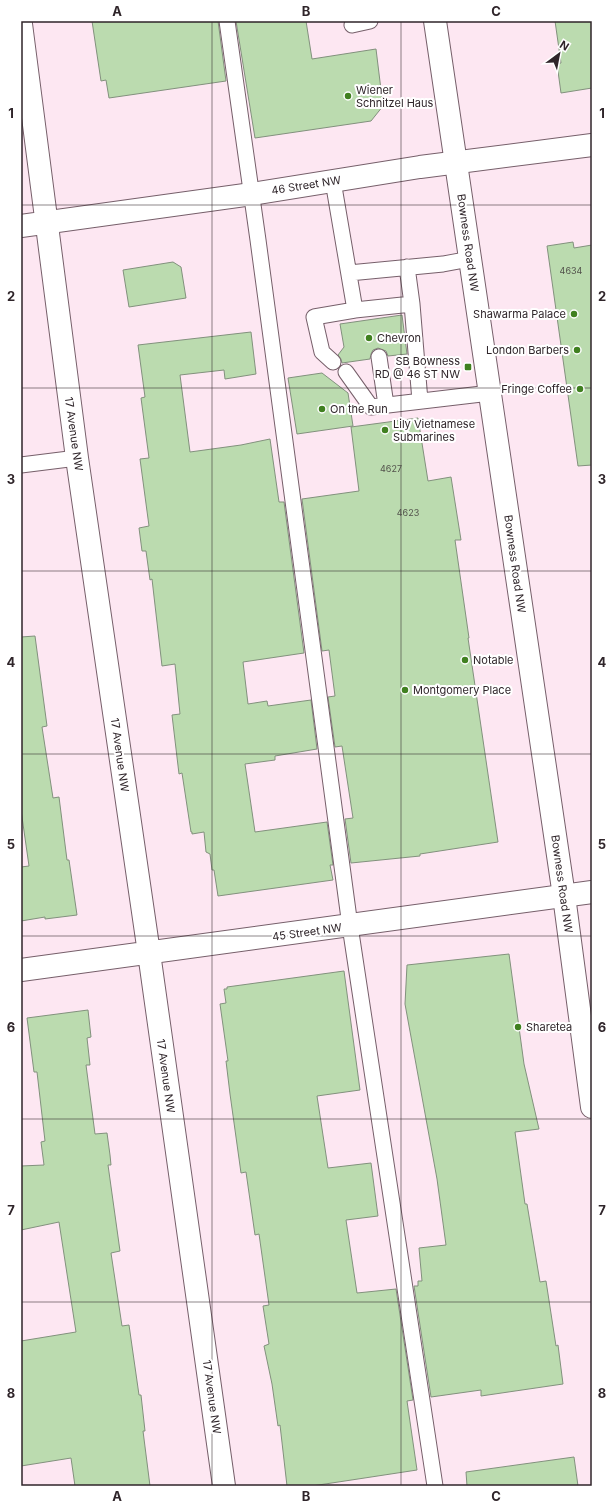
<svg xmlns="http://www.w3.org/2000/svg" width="613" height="1507" font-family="Inter,sans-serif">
  <rect width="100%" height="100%" fill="#fde7f2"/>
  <!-- building -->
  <path fill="#bbdbaf" stroke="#82917d" d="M92,21h126l8,60 -117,17 -3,-18 -5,1z
    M236,21h70l6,38 64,-10 7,57 -12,15 -116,17z
    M555,21h37v67l-31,5 -4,-29 4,-1z
    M573,242l1,6 18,-3v220l-14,1 -31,-220z
    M173,262l8,5 5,31 -57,9 -6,-37z
    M402,315l5,39 -19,2 -2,-5 -8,-3 -5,2 -2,4 -1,5 -28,4 -1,-4 -3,-4 6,-8 -4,-23z
    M251,332l5,42 -31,5 -1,-9 -44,5 10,77 51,-7 29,-6 9,63h5l20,151 -61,9 5,42 19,-3 1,5 43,-6 6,49 -42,7v4l-30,4 10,68 72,-10 6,43h-3l3,15 -115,16 -4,-26h-2l-2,-16 -4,-2 -2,-20 -12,2v-2h-1l-9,-59 -3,1 -7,-59 8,-1 -5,-50 -13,2 -10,-87 -2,1 -4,-29h-4l-3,-23 10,-2 -9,-67 9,-1 -8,-60 4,-1 -7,-52z
    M322,373l26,20 5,33 -56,8 -9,-56z
    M418,418l10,63 23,-4 10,63h-6l14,98h-1l30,204 -78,12v2l-69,7 -6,-44 8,-1 -11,-72 -7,1 -7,-50 7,-1 -6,-46 -7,1 -20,-152 57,-8 -8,-64z
    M35,636l12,90 -5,1 11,71 6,-1 8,63h2l8,55 -32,4v-2l-24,4v-54l8,-1 -8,-56v-173z
    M509,954l15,110 15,65 -24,3 10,72h2l13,78 6,-1 10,65 2,-1 5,39 -82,12v-6l-50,7 -17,-111h4v-5h4l-3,-33 27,-3 -9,-66 -32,-175 2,-39z
    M344,971l16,119 -43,6 11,72 43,-5 7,53 -32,4 11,73 39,-4 17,111 -6,1 10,69 -105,16h-25l-7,-61 -2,1 -6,-42 -8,-38 5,-2 -6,-38 6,-1 -10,-71 -4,1 -9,-63 -5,1 -11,-79 -4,-33h2l-8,-57 6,-1 -2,-14h3v-2z
    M88,1010l3,27 -4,1 3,27h-4l9,69 12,-1 3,22 1,10h-3l12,86 -9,2 11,73 7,-1 10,70h2l4,36h-2l7,55h-75l-4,-28 -50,8v-125l55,-9 -17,-110 -38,8v-64l23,-1 -3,-23 4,-1 -8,-69h-3l-7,-54z
    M574,1457l4,29h-111l-1,-14z"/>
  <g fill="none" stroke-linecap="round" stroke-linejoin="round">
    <defs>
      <path id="service" d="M227,21l31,219 92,686 85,560
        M352,25l18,-4
        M407,267l5,37
        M349,273l94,-9 27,-5
        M355,310l57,-6 8,97
        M379,357l7,48
        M333,362l-11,-10 -8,-35 41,-7 -22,-129
        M346,372l25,35 119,-14
        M21,465l56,-7"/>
      <path id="minor" d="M21,24l56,434 72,495 75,533
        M21,226l231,-32 168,-27 172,-22
        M21,970l571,-78"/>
      <path id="tertiary" d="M435,21l129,875 28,211"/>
    </defs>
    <!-- service casing -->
    <use href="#service" stroke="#765f6a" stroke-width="17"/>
    <!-- minor casing -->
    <use href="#minor" stroke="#765f6a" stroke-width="24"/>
    <!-- tertiary casing -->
    <use href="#tertiary" stroke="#765f6a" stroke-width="24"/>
    <!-- service -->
    <use href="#service" stroke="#fff" stroke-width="15"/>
    <!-- minor -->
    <use href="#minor" stroke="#fff" stroke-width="22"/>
    <!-- tertiary -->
    <use href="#tertiary" stroke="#fff" stroke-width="22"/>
  </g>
  <!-- grid -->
  <path fill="none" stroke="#2f252a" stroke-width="1" stroke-opacity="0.55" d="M212,21v1465M401,21v1465M21,205h571M21,388h571M21,571h571M21,754h571M21,936h571M21,1119h571M21,1302h571"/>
  <!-- markers -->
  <g fill="#408020" stroke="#fff" stroke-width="1.5">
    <circle cx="348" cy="96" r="4"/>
    <circle cx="574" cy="314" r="4"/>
    <circle cx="369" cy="338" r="4"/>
    <circle cx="577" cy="350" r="4"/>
    <rect x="464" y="363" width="8" height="8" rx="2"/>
    <circle cx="580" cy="389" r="4"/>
    <circle cx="322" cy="409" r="4"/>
    <circle cx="385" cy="430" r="4"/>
    <circle cx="465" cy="660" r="4"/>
    <circle cx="405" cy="690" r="4"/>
    <circle cx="518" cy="1027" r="4"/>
  </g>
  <g text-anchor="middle" stroke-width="4" stroke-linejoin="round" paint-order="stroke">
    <!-- number labels -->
    <g font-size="9" fill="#52524b">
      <text x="571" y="274">4634</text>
      <text x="391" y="472">4627</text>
      <text x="408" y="516">4623</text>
    </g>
    <!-- poi labels -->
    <g font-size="11" fill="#2f252a" stroke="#fff" text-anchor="start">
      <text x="356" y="94">Wiener<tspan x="356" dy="13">Schnitzel Haus</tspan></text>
      <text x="566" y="318" text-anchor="end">Shawarma Palace</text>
      <text x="377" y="342">Chevron</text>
      <text x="569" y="354" text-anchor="end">London Barbers</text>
      <text x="460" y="365" text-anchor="end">SB Bowness<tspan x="460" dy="13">RD @ 46 ST NW</tspan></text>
      <text x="572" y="393" text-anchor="end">Fringe Coffee</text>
      <text x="330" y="413">On the Run</text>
      <text x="393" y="428">Lily Vietnamese<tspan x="393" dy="13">Submarines</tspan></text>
      <text x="473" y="664">Notable</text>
      <text x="413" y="694">Montgomery Place</text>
      <text x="526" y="1031">Sharetea</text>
    </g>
    <!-- street labels -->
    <g font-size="11" fill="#2f252a" stroke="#fff">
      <text transform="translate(306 185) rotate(-9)" y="4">46 Street NW</text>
      <text transform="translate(468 243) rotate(82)" y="4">Bowness Road NW</text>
      <text transform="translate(74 434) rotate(82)" y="4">17 Avenue NW</text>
      <text transform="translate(515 564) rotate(82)" y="4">Bowness Road NW</text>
      <text transform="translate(120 755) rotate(82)" y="4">17 Avenue NW</text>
      <text transform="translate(562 884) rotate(82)" y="4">Bowness Road NW</text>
      <text transform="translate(307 932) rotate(-8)" y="4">45 Street NW</text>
      <text transform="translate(166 1076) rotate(82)" y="4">17 Avenue NW</text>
      <text transform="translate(212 1397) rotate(82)" y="4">17 Avenue NW</text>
    </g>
  </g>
  <!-- border -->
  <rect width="613" height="1507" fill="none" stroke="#ffffff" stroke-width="44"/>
  <!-- north arrow -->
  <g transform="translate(559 54) rotate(32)" stroke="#ffffff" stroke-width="3" paint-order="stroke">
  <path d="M0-3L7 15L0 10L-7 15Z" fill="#2f252a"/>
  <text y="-6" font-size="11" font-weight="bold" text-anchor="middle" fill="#2f252a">N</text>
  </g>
  <rect x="22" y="22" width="569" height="1463" fill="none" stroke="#2f252a" stroke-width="1.5"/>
  <g font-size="13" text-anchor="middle" font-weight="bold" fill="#2f252a">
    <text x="117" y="16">A</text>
    <text x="306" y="16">B</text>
    <text x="496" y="16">C</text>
    <text x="11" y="118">1</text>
    <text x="602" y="118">1</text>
    <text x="11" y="301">2</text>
    <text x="602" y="301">2</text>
    <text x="11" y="484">3</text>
    <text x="602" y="484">3</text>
    <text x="11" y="667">4</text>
    <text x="602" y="667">4</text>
    <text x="11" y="849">5</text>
    <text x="602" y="849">5</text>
    <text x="11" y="1032">6</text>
    <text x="602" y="1032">6</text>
    <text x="11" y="1215">7</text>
    <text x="602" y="1215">7</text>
    <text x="11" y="1398">8</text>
    <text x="602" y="1398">8</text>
    <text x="117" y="1501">A</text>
    <text x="306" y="1501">B</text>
    <text x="496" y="1501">C</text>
  </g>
</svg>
